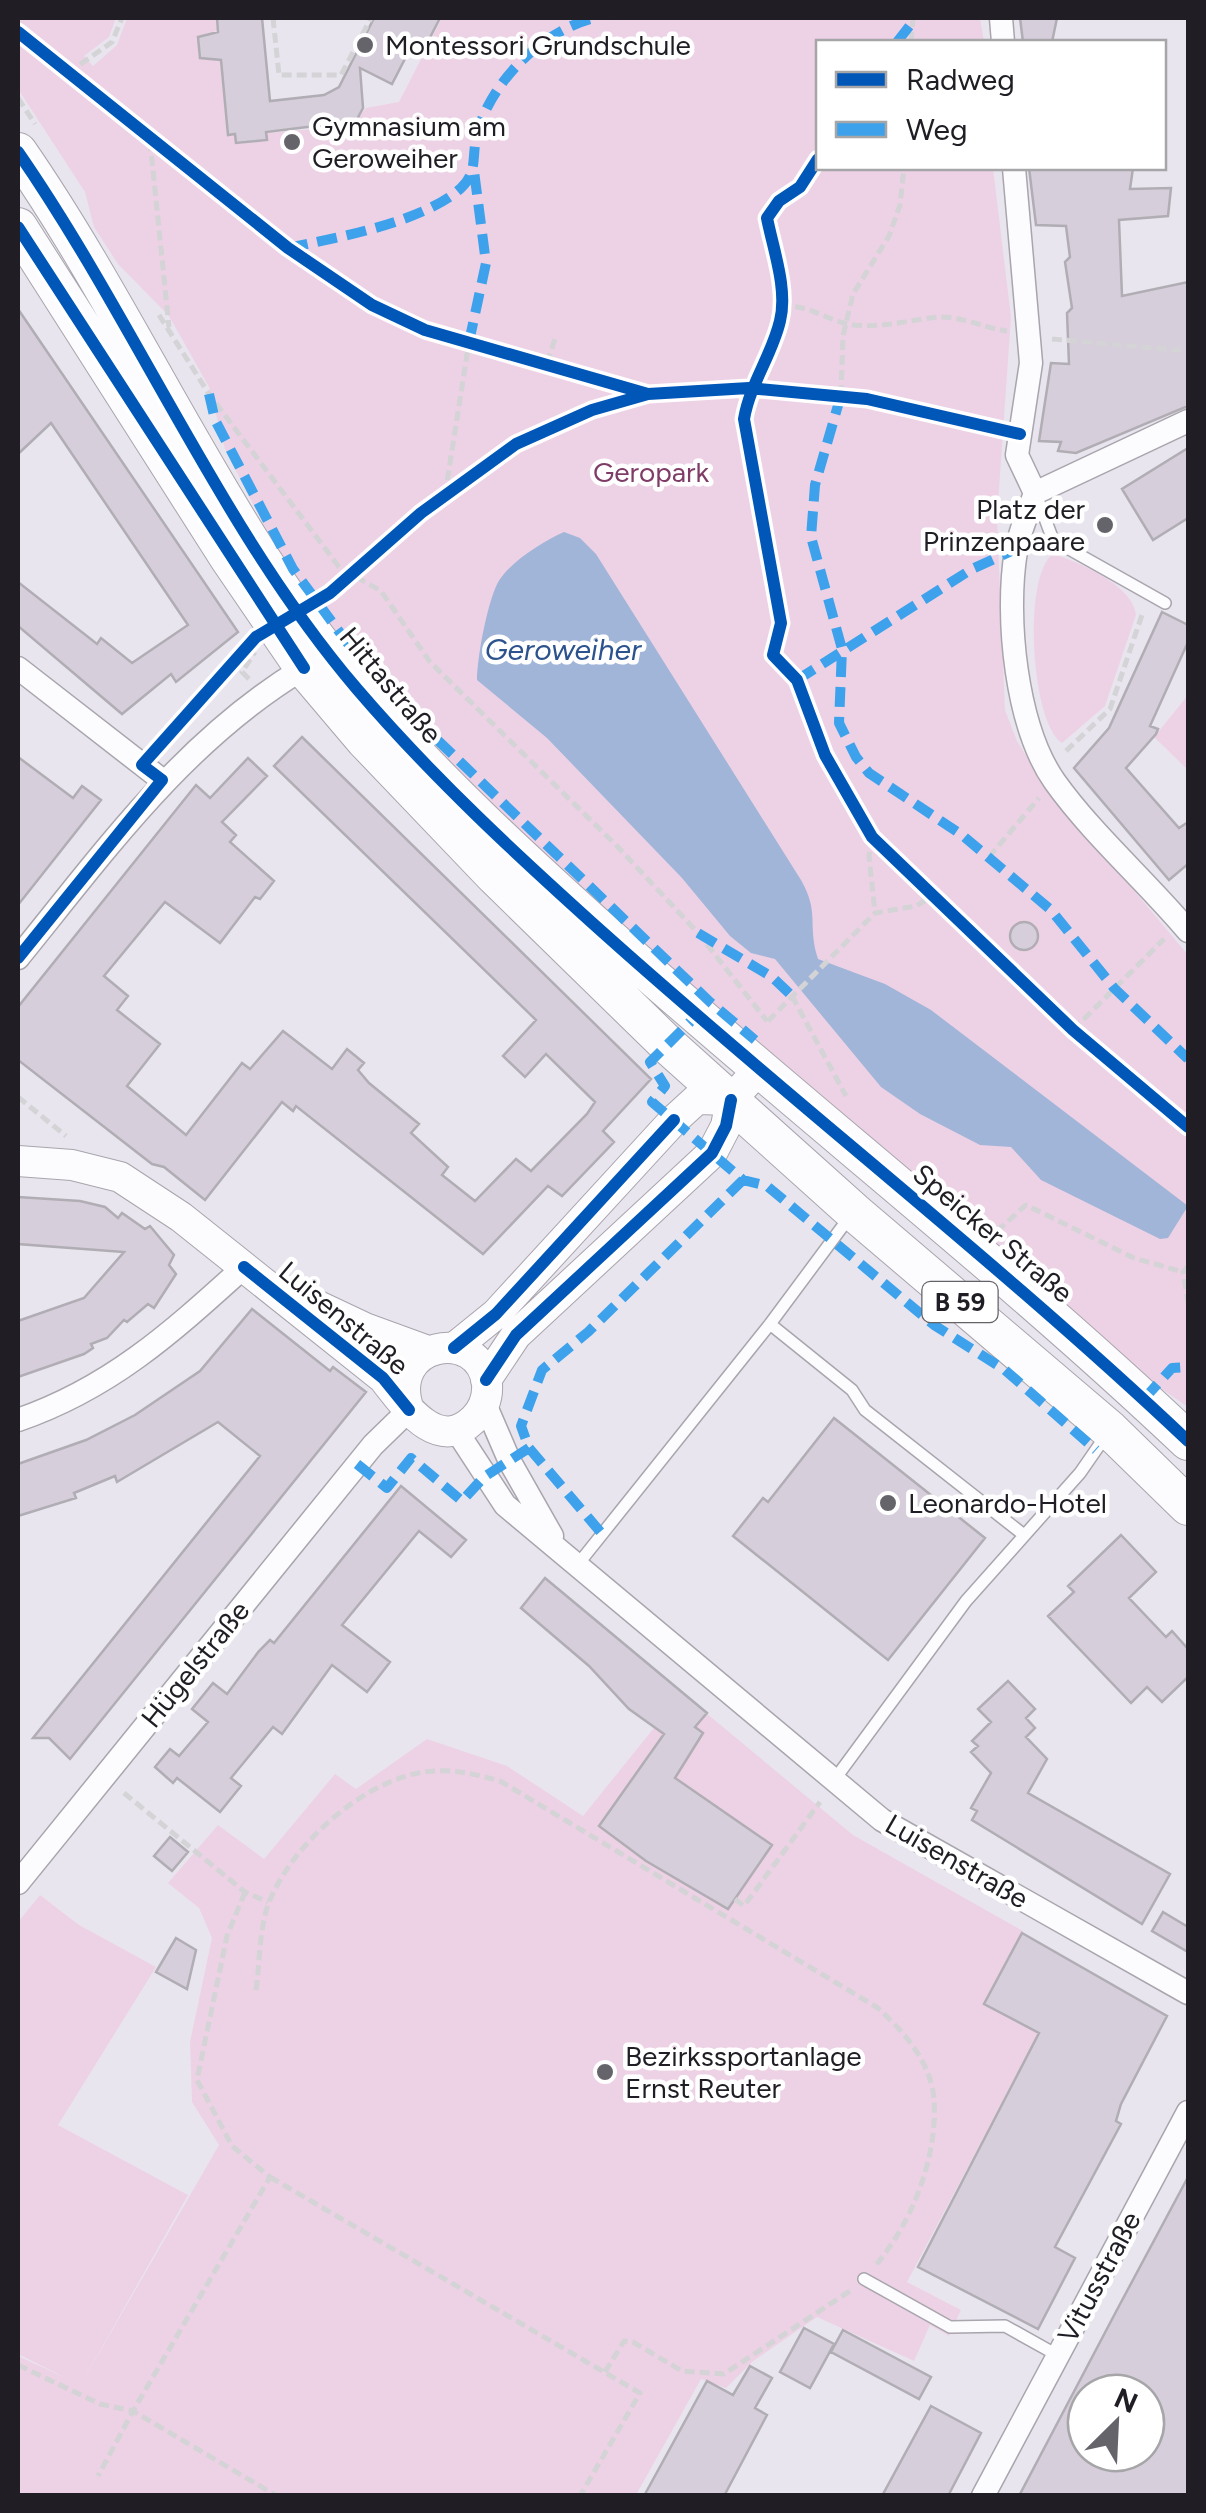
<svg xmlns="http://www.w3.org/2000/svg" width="1206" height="2513" font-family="Figtree,sans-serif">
  <rect width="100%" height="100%" fill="#e9e5ef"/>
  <!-- green -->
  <path fill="#edd2e5" d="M18,18h98l-7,19 -25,19 9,10 24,-21 10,-27h89l1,13 -19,5 1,22 21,3 7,75 7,-1 2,9 31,-3v-8l83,-7 16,-18 33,-6 43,-84h538l4,24h-166v126h175l18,149 -14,202 8,191 12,31 23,37 148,177v452l-48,-33 -491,-419 -186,-176 -121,-132 -61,-88 -56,-110 -16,-62 -40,-71 -51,-52 -24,-37 -9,-35 -67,-103z
    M1053,554c26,8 81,32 83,61l-31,91 -43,37c-31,-19 -40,-167 -9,-189z
    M1188,695v75l-34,-33z
    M682,1693l171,142 170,96 -39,73 55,29 -132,249 54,28 -12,26 -19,-11 -16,36 -97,-44 -65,45 -26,26 -25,-9 -65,116h-618v-139l50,23 -50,-25v-432l22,-27 39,30 77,42 -98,158 130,70 -108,191 139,-241 -27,-43 -2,-60 22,-104 -13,-30 -31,-25 50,-58 46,34 71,-85 21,15 71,-50 80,27 76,50z"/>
  <!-- water -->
  <path fill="#a1b5d9" d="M564,532l16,6 16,16 205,326c19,33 6,45 17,79l67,25 46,26 257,196 -20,32 -8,1 -119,-59 -30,-33 -31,-2 -60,-31 -39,-27 -106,-128 -24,-6 -21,-17 -48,-58 -135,-140 -70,-58c0,-22 11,-83 23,-101 13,-19 44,-38 64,-47z"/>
  <!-- building -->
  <path fill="#d7cedb" stroke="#b1adb4" stroke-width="2.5" fill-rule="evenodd" d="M217,18h45l8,83 54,-6 15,-8 35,-69h66l-20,39 -11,-6 -17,33 -32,-16 3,40 -7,13 -90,11 1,8 -31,3 -1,-9 -7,1 -7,-75 -21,-2 -2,-21 20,-5z
    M1020,18h37l-5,24h-29z
    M1029,168h104l-3,21 41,-1 -3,28 -49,4 3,76 66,-14v124l-112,47 -18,-2 3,-9 -22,-1 12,-78 18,1 -2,-51 5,-5 -7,-46 5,-5 -4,-31 -30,-1z
    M18,309l220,323 -62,50 -5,-8 -49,40 -104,-88v-44l79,62 4,-6 31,25 56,-38 -137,-202 -33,31z
    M1188,448v70l-35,22 -31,-51z
    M1162,612l26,13v17l-38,84 8,3 -2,5 -30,34 53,60 9,-6v42l-19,16 -95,-112 35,-40z
    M302,737l349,342 -48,52 11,11 -52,54 -14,-10 -65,68 -187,-148 -3,5 -11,-9 -77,98 -41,-33 -12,-3 -134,-104v-53l178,-222 14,13 38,-40 19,18 -45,46 14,13 -6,7 44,39 -14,18 -5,-2 -35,46 -55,-41 -61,74 24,20 -11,14 43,34 -33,42 59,49 56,-72 8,6 33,-38 49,38 15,-20 17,14 -6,7 11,13 50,41 -8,9 37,34 -6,8 33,26 41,-42 15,12 56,-57 8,-12 -49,-48 -21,23 -22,-21 33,-36 -262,-254z
    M18,757l55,41 9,-12 19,14 -83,105z
    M1010 936a14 14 0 1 1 28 0a14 14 0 1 1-28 0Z
    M18,1197l62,4 25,6 13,11 4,-5 23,16 5,-3 24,29 -5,10 7,9 -22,34 -6,-4 -21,18 -3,-2 -17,18 -16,6 2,4 -9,6 -66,23v-56l66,-23 40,-46 -106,-8z
    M252,1309l78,62 3,-4 33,25 -296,367 -21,-21h-16l227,-282 -42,-34 -101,60 -2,-6 -41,17 2,5 -58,18v-52l68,-24 49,-25 65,-44z
    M834,1418l151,120 -97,122 -155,-124 30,-38 5,4z
    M401,1486l65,54 -15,17 -32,-26 -77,94 48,37 -23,30 -35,-27 -50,69 -9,-7 -42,51 10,8 -21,26 -43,-34 -4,5 -18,-16 15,-18 9,7 29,-34 -16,-13 21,-26 14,11 32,-43 11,-11 4,3z
    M1121,1535l35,37 -27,26 37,39 6,-6 16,18v28l-26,25 -15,-15 -16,16 -83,-87 26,-24 -6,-6z
    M545,1578l162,135 -12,14 8,6 -28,45 97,67 -44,64 -82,-48 -47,-35 65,-92 -35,-25 -40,-43 -68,-58z
    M1008,1681l27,28 -9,9 9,10 -9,9 21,22 -19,34 142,81 -28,50 -170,-104 5,-9 -6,-3 20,-35 -20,-21 7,-6 -6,-5 19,-19 -13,-13z
    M170,1837l18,15 -16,19 -18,-15z
    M1163,1912l25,15v25l-36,-21z
    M1022,1933l145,83 -46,88 -5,17 5,3 -66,123 20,11 -37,71 -120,-62 121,-234 -55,-29z
    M176,1938l20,12 -9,39 -31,-17z
    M1188,2177v319h-169l100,-190zM1086,2393h60v60h-60z
    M804,2328l30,16 -24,44 -30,-16z
    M843,2330l88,47 -12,22 -88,-47z
    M750,2366l22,12 -17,30 12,7 -43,81h-80l63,-115 26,14z
    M931,2406l50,27 -33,63h-66z"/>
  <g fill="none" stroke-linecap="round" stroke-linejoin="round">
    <defs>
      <path id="service" d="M1037,497l16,43 112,63
        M770,1324l82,66 13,20 159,125
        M579,1563l191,-239 81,-109
        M835,1779l131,-178 114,-128 27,-39
        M864,2279l86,48 55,-1 52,29"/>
      <path id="minor" d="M1001,18l2,24
        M1014,168l17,195 -14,92 18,38
        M1188,421l-153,72c-6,18 -16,39 -19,58 -11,66 0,176 39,231 38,53 91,99 133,149
        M18,668l144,112
        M18,958c87,-107 166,-218 286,-290
        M485,1404l25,58 42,74
        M18,1420c93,-32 154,-88 226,-153
        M456,1430l49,75 377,315 306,173
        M18,1883l355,-438 36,-35
        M983,2496l205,-384"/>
      <path id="tertiary" d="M18,1161l54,4 48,12 61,40 202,161c21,26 54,77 91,41 9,-9 14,-21 13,-35 -7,-59 -102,-42 -78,26
        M295,1295l70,33 63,23
        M454,1348l42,-34 178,-194 23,-21 34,1
        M486,1380l30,-45 196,-182 14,-27 5,-26 28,-31"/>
      <path id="primary" d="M18,152c119,172 204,379 339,537 77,90 163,169 251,248 191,171 394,328 580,504
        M18,227l211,331 75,110 61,72 130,136 174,170 185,166 256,218 78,76"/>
    </defs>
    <!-- service casing -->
    <use href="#service" stroke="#a8a5ad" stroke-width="14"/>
    <!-- minor casing -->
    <use href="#minor" stroke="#a8a5ad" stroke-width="25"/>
    <!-- tertiary casing -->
    <use href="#tertiary" stroke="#a8a5ad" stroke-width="32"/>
    <!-- primary casing -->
    <use href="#primary" stroke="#a8a5ad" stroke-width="40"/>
    <!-- path -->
    <path stroke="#d4d3d6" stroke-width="5" stroke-dasharray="10 5" stroke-linecap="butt" d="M273,18l6,57h62l30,-57
      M611,18l1,1
      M911,42l2,-24
      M528,45l5,7
      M68,73l44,-31 10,-24
      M18,98l17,26
      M150,141l19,186
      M780,307c30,-4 45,14 74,18 30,3 55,-5 84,-8 24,-1 46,11 69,14
      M159,315l50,79 130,173 42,24 49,71 187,184 81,87 69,88
      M1052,339l136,12
      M547,363l8,-24
      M841,395l2,-59 10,-42 36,-58 11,-31 4,-37
      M445,495l24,-153
      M249,679l-7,-7 13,-20
      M1066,751l44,-42 33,-97
      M872,837l-3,19 6,57
      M989,857l50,-59
      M792,996l54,100
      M768,1021l107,-108 41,-7 15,-9
      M1073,1030l91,-91
      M1081,1037l107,90
      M18,1097l48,39
      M997,1231l29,-26 108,53 49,14
      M1188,1266l-5,6 5,30
      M124,1793l121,99 23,10
      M245,1892l-18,44 -30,144 35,66 38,31 -137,234 144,85
      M735,1899l9,7 76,-104
      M256,1990c4,-27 3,-65 14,-90 24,-57 93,-119 154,-128 27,-4 51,2 76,9l378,227c26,24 53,54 56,91 4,58 -22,124 -59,167
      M270,2177l370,216 -60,103
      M18,2365l82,39 33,7 -35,65
      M605,2372l19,-31 9,1 49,29 42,3 126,-83"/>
    <!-- service -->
    <use href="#service" stroke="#fcfbfd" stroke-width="11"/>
    <!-- minor -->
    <use href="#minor" stroke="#fcfbfd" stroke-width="22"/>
    <!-- tertiary -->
    <use href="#tertiary" stroke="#fcfbfd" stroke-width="30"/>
    <!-- primary -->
    <use href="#primary" stroke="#fcfbfd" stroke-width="38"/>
    <!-- quiet -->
    <path stroke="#3da2eb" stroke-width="10" stroke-dasharray="20 10" stroke-linecap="butt" d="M897,42l14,-18
      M288,248c48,-10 136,-26 173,-60 16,-15 11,-29 15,-49 11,-54 65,-108 118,-121
      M469,342l17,-79 -12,-92
      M209,394l6,26 78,149 81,110 336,323 45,38
      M841,395l-26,90 -4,52 31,112 -3,74 17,34 13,16 93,62 89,75 63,78 74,71
      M797,680l175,-111 44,-20
      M698,933l74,44 20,19
      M703,1009l-53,53 15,24 -13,16 91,78 24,6 167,139 71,45 91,80
      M1144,1399l28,-31 16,-1
      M529,1448l74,87
      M357,1464l30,24 24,-30 51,43 22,-24 45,-29 -8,-22 21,-56 46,-38 155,-152"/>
    <defs>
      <path id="cycleway" d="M18,32l270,216 84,57 53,25 223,64
        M18,152c119,172 204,379 339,537 77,90 163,169 251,248 191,171 394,328 580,504
        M818,159l-18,28 -21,14 -12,17c6,31 21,71 13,103 -8,34 -30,63 -36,98l37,204 -8,32 24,25 28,75 47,82 201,193 115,97
        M18,227l286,441
        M18,958l144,-178 -20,-15 114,-128 74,-44 91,-80 95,-69 76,-34 56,-16 101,-6 118,11 153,35
        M244,1267l139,111 26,32
        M454,1348l42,-34 178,-194
        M486,1380l30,-45 196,-182 14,-27 5,-26"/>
    </defs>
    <!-- cycleway casing -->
    <use href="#cycleway" stroke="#fff" stroke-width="19"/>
    <!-- cycleway -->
    <use href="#cycleway" stroke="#0057b8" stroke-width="12"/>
  </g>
  <!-- markers -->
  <g fill="#66646b" stroke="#fff" stroke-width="4">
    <circle cx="365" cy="45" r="10"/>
    <circle cx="292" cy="142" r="10"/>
    <circle cx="1105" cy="525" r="10"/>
    <circle cx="888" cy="1503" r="10"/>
    <circle cx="605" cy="2072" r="10"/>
  </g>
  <g text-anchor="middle" stroke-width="9" stroke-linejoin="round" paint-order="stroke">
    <!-- shield labels -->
    <rect fill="#fff" stroke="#636266" stroke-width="2.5" x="922.5" y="1282" width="75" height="40" rx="8"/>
    <g font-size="25" font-weight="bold" fill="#201e24">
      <text x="960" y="1311">B 59</text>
    </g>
    <!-- poi labels -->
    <g font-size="28" fill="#201e24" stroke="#fff" text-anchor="start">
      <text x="385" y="55">Montessori Grundschule</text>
      <text x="312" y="136">Gymnasium am<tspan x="312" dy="32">Geroweiher</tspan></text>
      <text x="1085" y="519" text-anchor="end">Platz der<tspan x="1085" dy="32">Prinzenpaare</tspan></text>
      <text x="908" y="1513">Leonardo-Hotel</text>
      <text x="625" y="2066">Bezirkssportanlage<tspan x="625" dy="32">Ernst Reuter</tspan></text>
    </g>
    <!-- park labels -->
    <g font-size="28" fill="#7f3c66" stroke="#fff">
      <text x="651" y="482">Geropark</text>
    </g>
    <!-- street labels -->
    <g font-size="28" fill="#201e24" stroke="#fff">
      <text transform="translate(391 685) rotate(50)" y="10">Hittastraße</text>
      <text transform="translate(993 1233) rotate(40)" y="10">Speicker Straße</text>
      <text transform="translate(344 1318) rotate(40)" y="10">Luisenstraße</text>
      <text transform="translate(195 1664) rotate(-51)" y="10">Hügelstraße</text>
      <text transform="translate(957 1861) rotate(30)" y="10">Luisenstraße</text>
      <text transform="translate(1099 2277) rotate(-62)" y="10">Vitusstraße</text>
    </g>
    <!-- water labels -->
    <g font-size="30" font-style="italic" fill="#2d538e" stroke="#fff">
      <text x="563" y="660">Geroweiher</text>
    </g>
  </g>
  <!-- border -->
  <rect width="1206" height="2513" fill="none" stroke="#201e24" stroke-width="40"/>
  <!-- legend -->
  <rect x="816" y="40" width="350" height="130" fill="#ffffff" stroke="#a6a5a7" stroke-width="2.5"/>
  <rect x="836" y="72" width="50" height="15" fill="#0057b8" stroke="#a6a5a7" stroke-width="2.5"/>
  <text x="906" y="90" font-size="30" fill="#201e24">Radweg</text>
  <rect x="836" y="122" width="50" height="15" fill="#3da2eb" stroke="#a6a5a7" stroke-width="2.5"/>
  <text x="906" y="140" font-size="30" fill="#201e24">Weg</text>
  <!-- north arrow -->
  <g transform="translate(1116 2423) rotate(24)"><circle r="48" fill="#ffffff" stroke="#a6a5a7" stroke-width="2.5"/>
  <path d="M0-8L18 38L0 25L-18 38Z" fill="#66646b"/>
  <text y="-15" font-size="28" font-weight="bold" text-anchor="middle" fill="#201e24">N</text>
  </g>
</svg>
